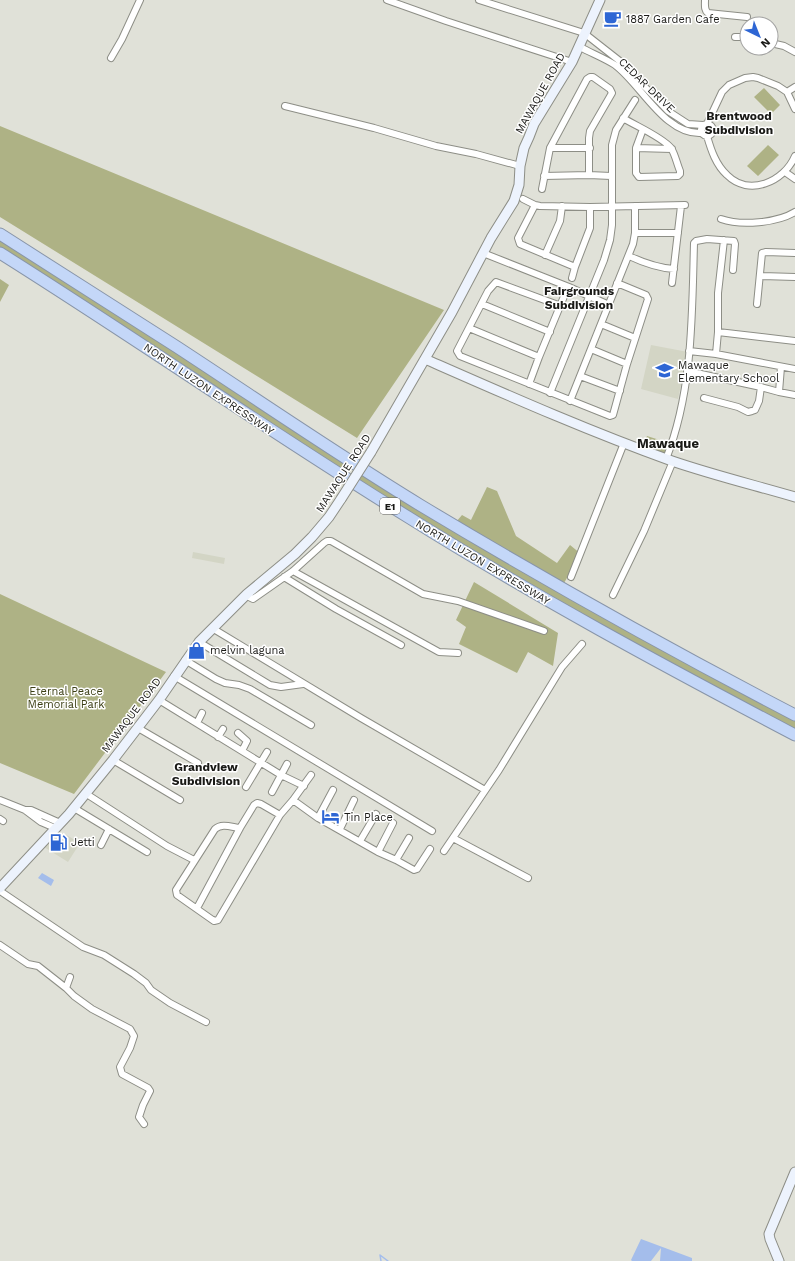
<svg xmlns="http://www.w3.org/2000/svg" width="795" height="1261" font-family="'Work Sans',sans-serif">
  <rect width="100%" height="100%" fill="#e0e1d8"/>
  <!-- built -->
  <path fill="#d3d5c5" d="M651,345l37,7 -10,47 -37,-10z
    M193,552l32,6 -1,6 -32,-6z
    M58,830l22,13 -12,19 -24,-15z"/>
  <!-- green -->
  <path fill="#aeb285" d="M764,88l16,17 -9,9 -17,-17z
    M0,126l444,184 -87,128 -357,-221z
    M768,145l11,10 -21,21 -11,-10z
    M0,238l354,228 -6,9 -264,-174 -84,-54z
    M0,279l9,6 -9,17z
    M647,436l22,7 -5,14 -22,-8z
    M361,470l339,200 95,51v9l-235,-127 -206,-124z
    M487,487l10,4 19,45 41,27 13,-18 11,9 -17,29 -108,-61 6,-7 9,5z
    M474,582l84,51 -5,33 -25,-14 -11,21 -58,-29 7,-17 -10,-7z
    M0,594l166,78 -92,122 -74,-31z"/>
  <!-- water -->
  <path fill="#a4bdeb" d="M42,873l12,7 -3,6 -13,-8z
    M641,1239l51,19v3h-32l1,-13 -10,13h-19l-1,-1z"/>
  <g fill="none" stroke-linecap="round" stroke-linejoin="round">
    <!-- stream -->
    <path stroke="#a4bdeb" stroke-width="1.5" d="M381,1261l-1,-6 8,6"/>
    <defs>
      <path id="street" d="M387,0l59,21 126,41
        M479,0l105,33 37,29 47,49 20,13 15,1
        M705,0c0,5 -1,10 3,13l39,4
        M735,37h12
        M771,43l13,3 11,6
        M580,47c11,6 24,11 35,18 26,19 50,71 87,68
        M111,58l11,-19 18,-39
        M787,92l8,-5
        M285,106l89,22 62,18 40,8 44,12
        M623,118c13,8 39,19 48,30 4,6 6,16 9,23v3l-2,2 -39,1 -3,-4v-25l7,-19
        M701 130a6 6 0 1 1 12 0a6 6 0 1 1-12 0Z
        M707,124l15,-32 7,-7 16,-7 8,-1 5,1 20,8 9,6 8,17
        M707,136c4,14 9,29 20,39 22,22 57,7 68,-19
        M550,148h40
        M636,148l36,1
        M785,172l10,7
        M544,176l45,-1 22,1
        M542,189l8,-41 37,-69 3,-2h3l17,12 2,4 -22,38 -1,7v37
        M523,199l12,6 5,1 50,1 95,-2
        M535,205l-17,33 2,6 55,23 15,-39v-21
        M721,219c20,7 56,4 74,-7
        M635,233h43
        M483,253l86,34 40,18
        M545,255l15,-34 2,-15
        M629,256c15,7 28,12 45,13
        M760,276l35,1
        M572,278l3,-11
        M672,283l9,-77
        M482,304l68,28
        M757,304l5,-51 4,-1 29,1
        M561,306l-65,-24 -8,9 -31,60 3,5 150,60 3,-1 14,-51 21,-65 -2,-4 -29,-12
        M601,324l34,14
        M469,328l70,29
        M718,332v-39l6,-53
        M591,349l36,15
        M689,351l27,3 79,15
        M716,354l2,-22 77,9
        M687,371l74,16 18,5 16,3
        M580,376l40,15
        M529,384l10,-27 26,-63
        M779,392l2,-25
        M550,393l54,-133 6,-20 2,-15v-80l4,-15 19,-30
        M704,398l34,9 10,5 4,-1 3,-1 4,-9 2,-14
        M570,401l63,-157 2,-11v-27
        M666,459c27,-68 26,-144 28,-216l2,-2 11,-2 27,2 1,3 -2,26
        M293,571l146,81 19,1
        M284,577l52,32 65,36
        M571,577l53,-134
        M247,594l2,3 4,2 40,-28 31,-28 3,-2h4l92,53 35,7 86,30
        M613,595l31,-64 29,-70
        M212,628l149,90 124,72
        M199,642l71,43 11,2 22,-3
        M185,660l31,19 9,4 14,2 11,4 61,36
        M174,676l258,155
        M159,700l122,75 23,11
        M197,723l5,-10
        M138,728l60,35
        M238,733l9,8 -5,10
        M218,737l5,-8
        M113,760l67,40
        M246,787l21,-35
        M272,792l15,-28
        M85,793l82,53 27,14
        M0,800l25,10 16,12 14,6
        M293,800l25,18 60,34 18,8 18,10 3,-1 13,-20
        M74,808l73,44
        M25,810h6l29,13
        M318,818l15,-28
        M0,819l3,2
        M240,828c-9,-1 -18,-5 -25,1l-39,61 1,5 37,26 4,-1 62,-105 13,-15 18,-25
        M340,829l14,-29
        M453,838l75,40
        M360,841l16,-27
        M101,845l8,-16
        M444,851l55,-81 63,-103 20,-23
        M378,852l15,-29
        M396,860l13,-22
        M0,891l83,56 21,8 30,19 12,9 5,7 19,13 36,19
        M197,908l43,-80 14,-23 3,-2 4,1 19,11
        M0,945l28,19 10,2 28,22 8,8 18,13 38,20 4,7 -4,12 -10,19 2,7 26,14 2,3 -7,14 -4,12 5,7
        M66,988l4,-11"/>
      <path id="secondary" d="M425,359c82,36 163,72 247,102 41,14 82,24 123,36
        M371,452l81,-140 39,-74 23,-37 5,-16 1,-19 4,-18 5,-11 5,-13 38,-62 28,-62
        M0,888l69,-74 44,-54 46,-60 40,-58 48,-48 48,-40 17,-17 17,-20 12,-18
        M779,1261l-9,-22 -1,-5 26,-62"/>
      <path id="highway" d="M0,234c59,38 118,75 177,113 81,53 161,108 243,158 123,74 248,144 375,210
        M0,253c137,86 270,179 408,264 126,79 256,149 387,218"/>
    </defs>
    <!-- street casing -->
    <use href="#street" stroke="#8d8e86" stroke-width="8"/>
    <!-- secondary casing -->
    <use href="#secondary" stroke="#8d8e86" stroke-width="11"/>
    <!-- highway casing -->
    <use href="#highway" stroke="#8895a9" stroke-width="13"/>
    <!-- street -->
    <use href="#street" stroke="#fff" stroke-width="6"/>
    <!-- secondary -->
    <use href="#secondary" stroke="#edf3fd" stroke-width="9"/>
    <!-- highway -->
    <use href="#highway" stroke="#c4d7f8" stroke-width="11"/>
    <defs>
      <path id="secondary-bridge" d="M341,499l30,-47"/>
    </defs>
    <!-- secondary-bridge casing -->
    <use href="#secondary-bridge" stroke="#8d8e86" stroke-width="11" stroke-linecap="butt"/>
    <!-- secondary-bridge -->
    <use href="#secondary-bridge" stroke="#edf3fd" stroke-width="9"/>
  </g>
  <!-- icons -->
  <defs>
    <symbol id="cafe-bare" viewBox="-9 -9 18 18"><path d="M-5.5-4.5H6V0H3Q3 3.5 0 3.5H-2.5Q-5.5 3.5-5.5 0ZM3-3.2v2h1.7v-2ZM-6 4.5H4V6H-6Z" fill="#2e66d4" stroke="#fff" stroke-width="2.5" paint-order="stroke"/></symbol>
    <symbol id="school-bare" viewBox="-9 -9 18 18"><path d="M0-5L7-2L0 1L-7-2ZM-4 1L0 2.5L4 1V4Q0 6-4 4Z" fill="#2e66d4" stroke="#fff" stroke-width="2.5" paint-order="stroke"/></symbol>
    <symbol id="shop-bare" viewBox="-9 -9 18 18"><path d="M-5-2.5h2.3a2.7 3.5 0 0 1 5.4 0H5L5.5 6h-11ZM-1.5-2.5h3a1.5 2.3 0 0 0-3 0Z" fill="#2e66d4" stroke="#fff" stroke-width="2.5" paint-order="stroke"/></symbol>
    <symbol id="hotel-bare" viewBox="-9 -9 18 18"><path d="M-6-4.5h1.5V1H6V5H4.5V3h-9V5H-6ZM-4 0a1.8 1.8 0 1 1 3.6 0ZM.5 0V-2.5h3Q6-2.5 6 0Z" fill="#2e66d4" stroke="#fff" stroke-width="2.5" paint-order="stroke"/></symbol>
    <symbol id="fuel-bare" viewBox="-9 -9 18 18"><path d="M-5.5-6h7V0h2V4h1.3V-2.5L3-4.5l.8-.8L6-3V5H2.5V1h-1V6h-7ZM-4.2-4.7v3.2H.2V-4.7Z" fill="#2e66d4" stroke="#fff" stroke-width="2.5" paint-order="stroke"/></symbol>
  </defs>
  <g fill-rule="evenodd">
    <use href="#cafe-bare" x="600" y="6" width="25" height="25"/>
    <use href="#school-bare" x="652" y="358" width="25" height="25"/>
    <use href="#shop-bare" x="184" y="638" width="25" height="25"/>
    <use href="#hotel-bare" x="318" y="804" width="25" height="25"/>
    <use href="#fuel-bare" x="46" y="830" width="25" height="25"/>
  </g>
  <g text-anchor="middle" stroke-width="3" stroke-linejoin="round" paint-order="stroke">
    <!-- shield labels -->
    <rect fill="#fff" stroke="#5f5f5d" stroke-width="1" x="380" y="498" width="20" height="16" rx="3"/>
    <g font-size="10" font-weight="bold" fill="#1a1a17">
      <text x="390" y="510">E1</text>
    </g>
    <!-- poi labels -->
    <g font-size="11" fill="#1a1a17" stroke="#fff" text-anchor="start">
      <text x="626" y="23">1887 Garden Cafe</text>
      <text x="678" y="369">Mawaque<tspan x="678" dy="13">Elementary School</tspan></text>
      <text x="210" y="654">melvin laguna</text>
      <text x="344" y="821">Tin Place</text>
      <text x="71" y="846">Jetti</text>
    </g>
    <!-- street labels -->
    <g font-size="11" fill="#1a1a17" stroke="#fff">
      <text transform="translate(647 85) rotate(44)" y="4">CEDAR DRIVE</text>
      <text transform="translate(540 93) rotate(-61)" y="4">MAWAQUE ROAD</text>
      <text transform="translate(209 389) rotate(34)" y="4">NORTH LUZON EXPRESSWAY</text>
      <text transform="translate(343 473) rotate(-57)" y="4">MAWAQUE ROAD</text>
      <text transform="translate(483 562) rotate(31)" y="4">NORTH LUZON EXPRESSWAY</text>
      <text transform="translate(131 715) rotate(-53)" y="4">MAWAQUE ROAD</text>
    </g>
    <!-- park labels -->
    <g font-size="11" fill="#3c3f15" stroke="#fff">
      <text x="66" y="695">Eternal Peace<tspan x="66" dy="13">Memorial Park</tspan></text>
    </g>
    <!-- neighbourhood labels -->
    <g font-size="12" font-weight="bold" fill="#1a1a17" stroke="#fff">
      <text x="739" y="120">Brentwood<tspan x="739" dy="14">Subdivision</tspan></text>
      <text x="579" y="295">Fairgrounds<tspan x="579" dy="14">Subdivision</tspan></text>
      <text x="206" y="771">Grandview<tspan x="206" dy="14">Subdivision</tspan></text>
    </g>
    <!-- quarter labels -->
    <g font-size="13" font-weight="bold" fill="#1a1a17" stroke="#fff">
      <text x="668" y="448">Mawaque</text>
    </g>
  </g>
  <!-- north arrow -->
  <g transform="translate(759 36) rotate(137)"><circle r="19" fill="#ffffff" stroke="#a3a3a2"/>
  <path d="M0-3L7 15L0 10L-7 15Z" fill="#2e66d4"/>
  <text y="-6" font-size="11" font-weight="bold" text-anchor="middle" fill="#1a1a17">N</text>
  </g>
</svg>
